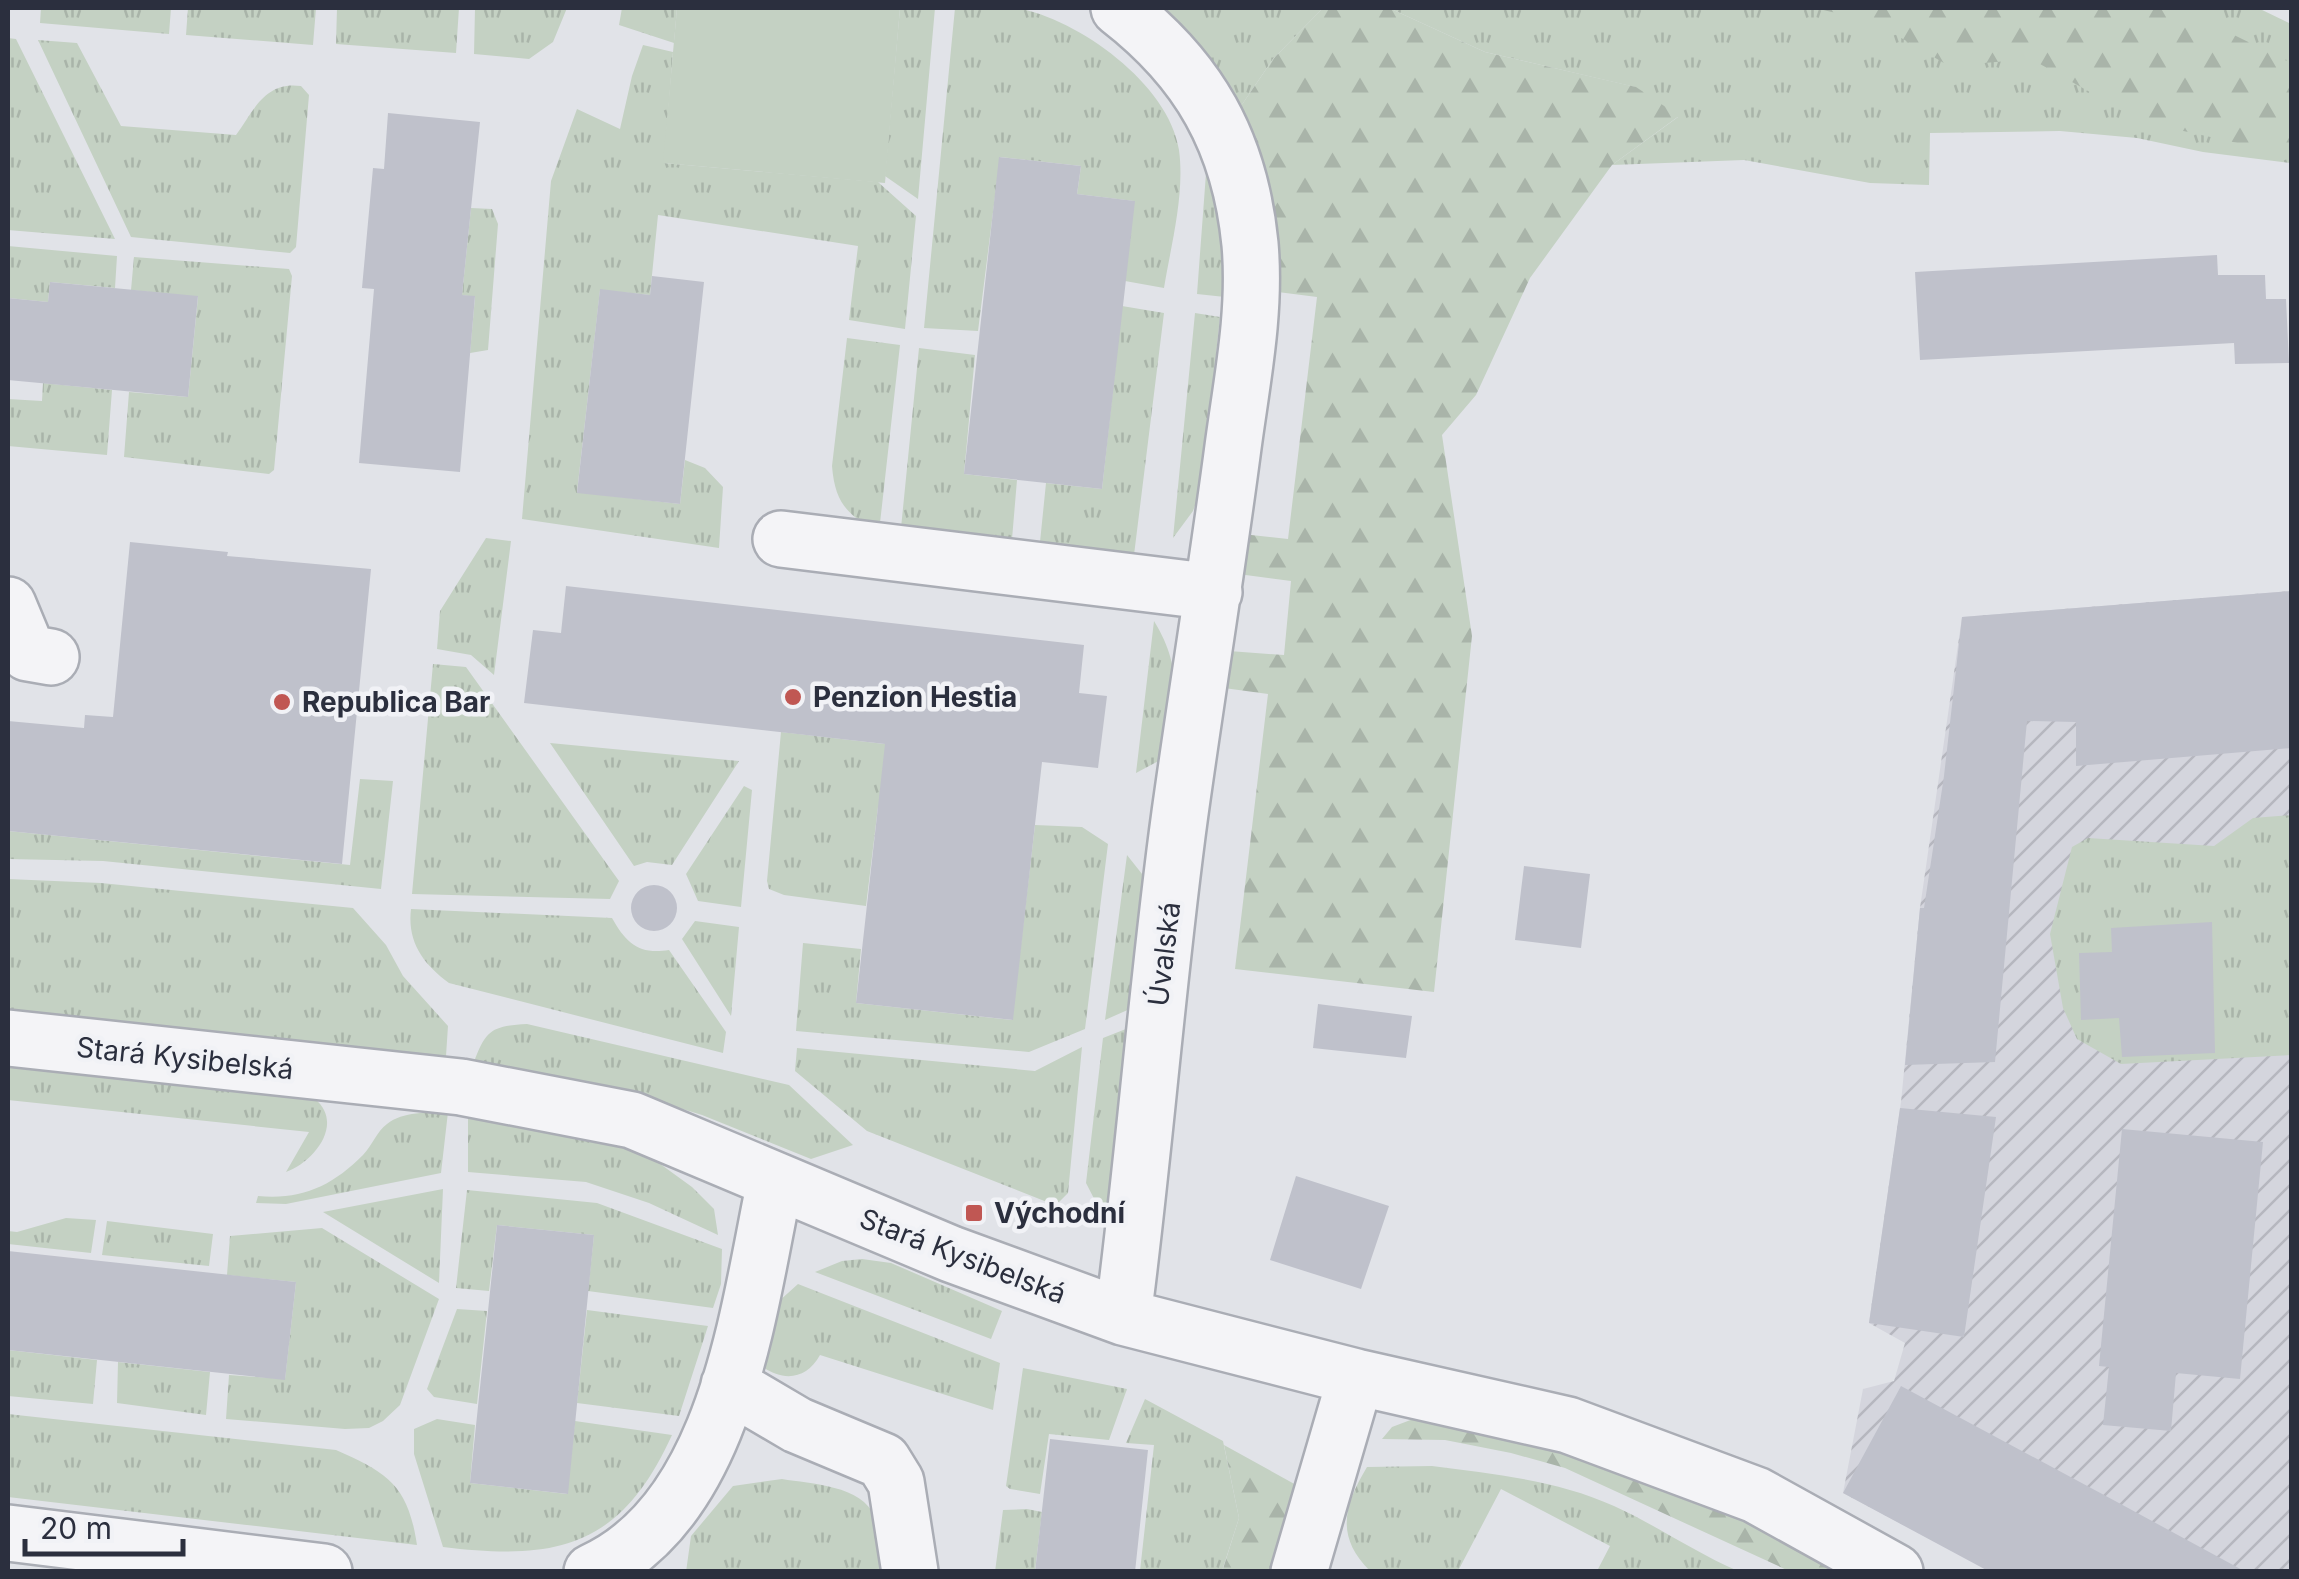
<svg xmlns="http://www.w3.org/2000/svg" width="2299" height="1579" font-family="Inter,sans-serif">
  <defs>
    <pattern id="industrial-furrows" width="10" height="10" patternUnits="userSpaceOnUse" patternTransform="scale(2.5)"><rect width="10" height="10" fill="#d4d5dd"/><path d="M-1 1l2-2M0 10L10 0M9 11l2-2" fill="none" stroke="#b6b7bf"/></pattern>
    <pattern id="grass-tufts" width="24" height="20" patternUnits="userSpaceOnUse" patternTransform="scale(2.5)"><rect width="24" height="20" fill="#c4d1c3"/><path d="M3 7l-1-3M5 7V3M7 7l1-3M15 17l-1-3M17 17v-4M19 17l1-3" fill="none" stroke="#a9b4a9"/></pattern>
    <pattern id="forest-firs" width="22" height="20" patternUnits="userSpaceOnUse" patternTransform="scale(2.5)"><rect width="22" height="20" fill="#c4d1c3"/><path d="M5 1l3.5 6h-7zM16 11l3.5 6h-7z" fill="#a9b4a9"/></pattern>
  </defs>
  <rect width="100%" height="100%" fill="#e1e3e8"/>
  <!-- industrial -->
  <path fill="url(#industrial-furrows)" d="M2291,591v980h-301l-147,-78 20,-104 31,-8 11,-38 -36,-20 32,-221 19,-194 42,-291z"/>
  <!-- grass -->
  <path fill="url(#grass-tufts)" d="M41,8h130l-2,26 -129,-11z
    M188,8h128l-3,37 -127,-10z
    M337,8h122l-3,45 -120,-9z
    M475,8h92l-14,34 -24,17 -55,-5z
    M622,8h55l-3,35 -55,-18z
    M900,8h35l-17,191 -33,-23z
    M955,8c20,0 43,-4 62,0 61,11 152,76 162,142 6,44 -8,95 -15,138l-39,-7 9,-80 -57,-7 4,-28 -81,-9 -22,174 -54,-3z
    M1165,8h158l-50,51 -32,47 -20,-33z
    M1389,8h869l33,16v139l-88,-11 -66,-14 -77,-7 -130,2 -1,52 -59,-2 -126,-23 -132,5 66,-48 -43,-30 -150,-35z
    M8,38l8,1 99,200 -107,-9z
    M38,40l39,3 44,83 115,9c18,-25 29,-54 65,-49l8,9 -13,152 -6,6 -159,-16z
    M643,45l30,7 -9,111 214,19 38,34 -11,113 -56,-9 9,-74 -200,-31 -8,80 -50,-5 -23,202 103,12 5,-44 20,8 18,19 -4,61 -197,-29 29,-338 26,-72 43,20 12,-53z
    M1207,160l17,71 1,66 -28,-3z
    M471,208l21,1 6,15 -10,126 -18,3 5,-56 -13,-2z
    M8,246l109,10 -2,32 -65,-6 -2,20 -40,-4z
    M134,257l155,12 3,7 -18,194 -5,4 -145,-17 5,-65 59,5 10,-100 -67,-7z
    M1122,306l42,7 -30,242 -95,-3 7,-69 56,6z
    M1195,313l25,4 -18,169 -9,25 -20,27z
    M847,338l53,7 -21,187c-32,-17 -44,-29 -47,-66z
    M919,348l56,7 -11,119 53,6 -6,71 -111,-13z
    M43,383l69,7 -5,65 -99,-9v-47l34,2z
    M486,538l25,3 -17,134 -23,-20 -34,-6 3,-38z
    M1154,621c30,49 21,82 12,136l-30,16z
    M433,664l33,3 153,214 -9,18 -198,-5z
    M781,732l147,17 -50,58 -12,99 -82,-11 -15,-6 -2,-8z
    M550,743l189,18 -67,104 -25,-3 -13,4z
    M360,779l33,2 -12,108 -278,-28 -95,-2v-28l342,34z
    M744,786l8,4 -11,117 -43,-6 -12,-27z
    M2291,815v240l-170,9 -44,-25 -14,-31 -13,-74 22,-87 16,-9 126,8 39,-28z
    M1035,825l47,2 26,17 -23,185 -56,23 -233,-21 7,-88 58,6 -5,54 156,17z
    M1127,855l19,24 -5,125 -36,16z
    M8,879l93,4 252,25 33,37 17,31 45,50 -2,30 -438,-44z
    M411,909l201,9c14,25 27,37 57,32l57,82 -3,21 -274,-70c-26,-19 -42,-41 -38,-74z
    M695,921l44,6 -8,89 -49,-77z
    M527,1024l262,61 64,60 -42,14 -109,-44 -78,-24 -150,-29c12,-33 19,-36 53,-38z
    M1136,1025l-19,161 -13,32 -18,-35 17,-145z
    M1082,1047l-14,146 -9,9h-12l-180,-71 -72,-60 2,-23 238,23z
    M8,1064l307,35c30,25 -2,64 -29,73l23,-40 -301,-32z
    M448,1112l-7,61 -155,31 -30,-1 2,-7c44,4 74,-10 105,-41 9,-9 14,-24 24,-31 16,-13 41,-11 61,-12z
    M468,1118l153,28 31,12 40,29 22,22 4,26 -69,-32 -63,-21 -118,-10z
    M443,1189l-4,94 -116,-71z
    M467,1190l130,13 125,46 -1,35 -8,24 -125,-17 6,-56 -97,-10 -8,66 -33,-3z
    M66,1218l30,2 -5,33 -83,-9v-13l9,1z
    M107,1221l106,13 -4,32 -107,-11z
    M322,1228l117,71 -39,106 -17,16 -14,7 -24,1 -119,-10 3,-44 56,4 11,-97 -69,-7 3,-39z
    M862,1259l29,4 111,48 -11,28 -176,-67 27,-11z
    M798,1284l202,79 -7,47 -173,-55c-13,24 -36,27 -57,12l5,-56z
    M457,1309l30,2 -10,93 -43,-7 -7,-8z
    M587,1310l121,16 -29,90 -102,-13z
    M8,1350l89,10 -4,44 -85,-8z
    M118,1362l92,10 -4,43 -89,-12z
    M1023,1368l104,21 -18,51 -60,-6 -9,60 -30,-5 -4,-3z
    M1145,1399l78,42 16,77 -17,53h-82l14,-126 -28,-2z
    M8,1414l328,36c52,23 72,35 81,95l-409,-48z
    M437,1419l38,6 -5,58 97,11 8,-73 97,14c-51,112 -114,126 -229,112l-29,-93v-25z
    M1432,1466c61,8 125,14 182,40 42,19 80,46 124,65h-141l13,-25 -109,-57 -43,82h-88c-34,-34 -27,-64 -3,-104z
    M782,1479c29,5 80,6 93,38 6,17 9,37 13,55h-202l5,-36 42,-50z
    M1027,1509l15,3 -7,59 -40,1 8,-62z"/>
  <!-- forest -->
  <path fill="url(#forest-firs)" d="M1323,8h66l96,44 151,35 43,29 -67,49 -82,113 -54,117 -34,40 30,201 -38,356 -199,-23 33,-275 -44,-6 5,-37 55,4 7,-74 -53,-7 4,-40 46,5 29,-242 -47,-6c12,-77 1,-114 -29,-185l32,-47z
    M1815,8h364l112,55v87l-4,4 -108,-24 -75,-30 -73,-41 -82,7 -75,-44z
    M1421,1416l103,23 163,51 173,81h-71l-224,-103 -54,-15 -66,-13 -63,-1 10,-12z
    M1224,1445l74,41 -19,85 -57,1 17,-54z"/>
  <!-- park -->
  <path fill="#c4d1c3" d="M677,8h223l-15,175 -222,-20z"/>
  <!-- building -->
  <path fill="#bfc1cb" d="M388,113l92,9 -18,173 13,1 -15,176 -101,-9 15,-174 -12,-1 11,-120 11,1z
    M999,157l82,9 -4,28 58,7 -33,288 -138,-15z
    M2217,255l1,20h47l1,24h20l3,64 -54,1 -1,-21 -314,17 -5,-88z
    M652,276l52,6 -24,222 -103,-11 23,-204 50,6z
    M50,282l148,14 -10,101 -180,-17v-82l40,4z
    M130,542l98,10 -1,4 144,13 -29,295 -334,-33v-110l76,7 1,-13 28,2z
    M566,586l518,59 -5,48 28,3 -9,72 -56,-6 -29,258 -157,-17 29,-259 -361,-41 9,-73 28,3z
    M2292,591v157l-216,18v-44l-49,-1 -32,341 -90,3 15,-157h4l20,-132 18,-159z
    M1524,866l66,8 -9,74 -66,-8z
    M631 908a23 23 0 1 1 46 0a23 23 0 1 1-46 0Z
    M2212,922l3,131 -93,4 -3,-39 -38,2 -2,-67 33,-1 -1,-24z
    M1318,1004l94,12 -6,42 -93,-10z
    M1900,1108l96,9 -32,220 -95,-14z
    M2122,1129l141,13 -23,237 -64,-6 -5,58 -68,-6 6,-58 -10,-1z
    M1296,1176l93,30 -28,83 -91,-29z
    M497,1225l97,10 -26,259 -98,-11z
    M8,1251l288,31 -11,98 -277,-30z
    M1901,1386l216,116 129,70h-256l-147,-79z
    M1050,1439l98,11 -13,122h-100z"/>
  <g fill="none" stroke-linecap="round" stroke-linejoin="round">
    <defs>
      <path id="street" d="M1119,8c80,62 121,134 131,236 6,68 -8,136 -17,203 -16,122 -36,244 -53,366 -23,168 -35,336 -57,504
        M781,539l433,53
        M8,605l20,48 23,4
        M8,1038l453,49 171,33 319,134 172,63 233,60 212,48 188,70 139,77
        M729,1385l68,40 86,36 13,21 14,90
        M8,1533l316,39
        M592,1572c135,-61 156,-262 183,-390
        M1299,1572l57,-195"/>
    </defs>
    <!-- street casing -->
    <use href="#street" stroke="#aaadb5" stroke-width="60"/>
    <!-- street -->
    <use href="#street" stroke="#f4f4f7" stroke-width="55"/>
  </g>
  <!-- markers -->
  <g fill="#c05753" stroke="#f1f2f6" stroke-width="4">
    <circle cx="793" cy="697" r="10"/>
    <circle cx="282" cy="702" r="10"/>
    <rect x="964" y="1203" width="20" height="20" rx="5"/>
  </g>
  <g text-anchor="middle" stroke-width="9" stroke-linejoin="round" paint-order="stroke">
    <!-- poi labels -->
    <g font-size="28" font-weight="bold" fill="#2b2f3e" stroke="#f1f2f6" text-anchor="start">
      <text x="813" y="707">Penzion Hestia</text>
      <text x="302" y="712">Republica Bar</text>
      <text x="994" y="1223">Východní</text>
    </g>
    <!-- street labels -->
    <g font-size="28" fill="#2b2f3e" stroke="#f1f2f6">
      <text transform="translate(1164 954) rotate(-83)" y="10">Úvalská</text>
      <text transform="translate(185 1058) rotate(6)" y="10">Stará Kysibelská</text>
      <text transform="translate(963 1256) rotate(21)" y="10">Stará Kysibelská</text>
    </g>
  </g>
  <!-- border -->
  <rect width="2299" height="1579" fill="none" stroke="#2b2f3e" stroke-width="20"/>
  <!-- scale -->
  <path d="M25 1539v15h158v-15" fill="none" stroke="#2b2f3e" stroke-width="5"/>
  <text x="40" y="1539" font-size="30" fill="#2b2f3e" stroke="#f1f2f6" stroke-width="8" paint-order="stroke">20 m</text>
</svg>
